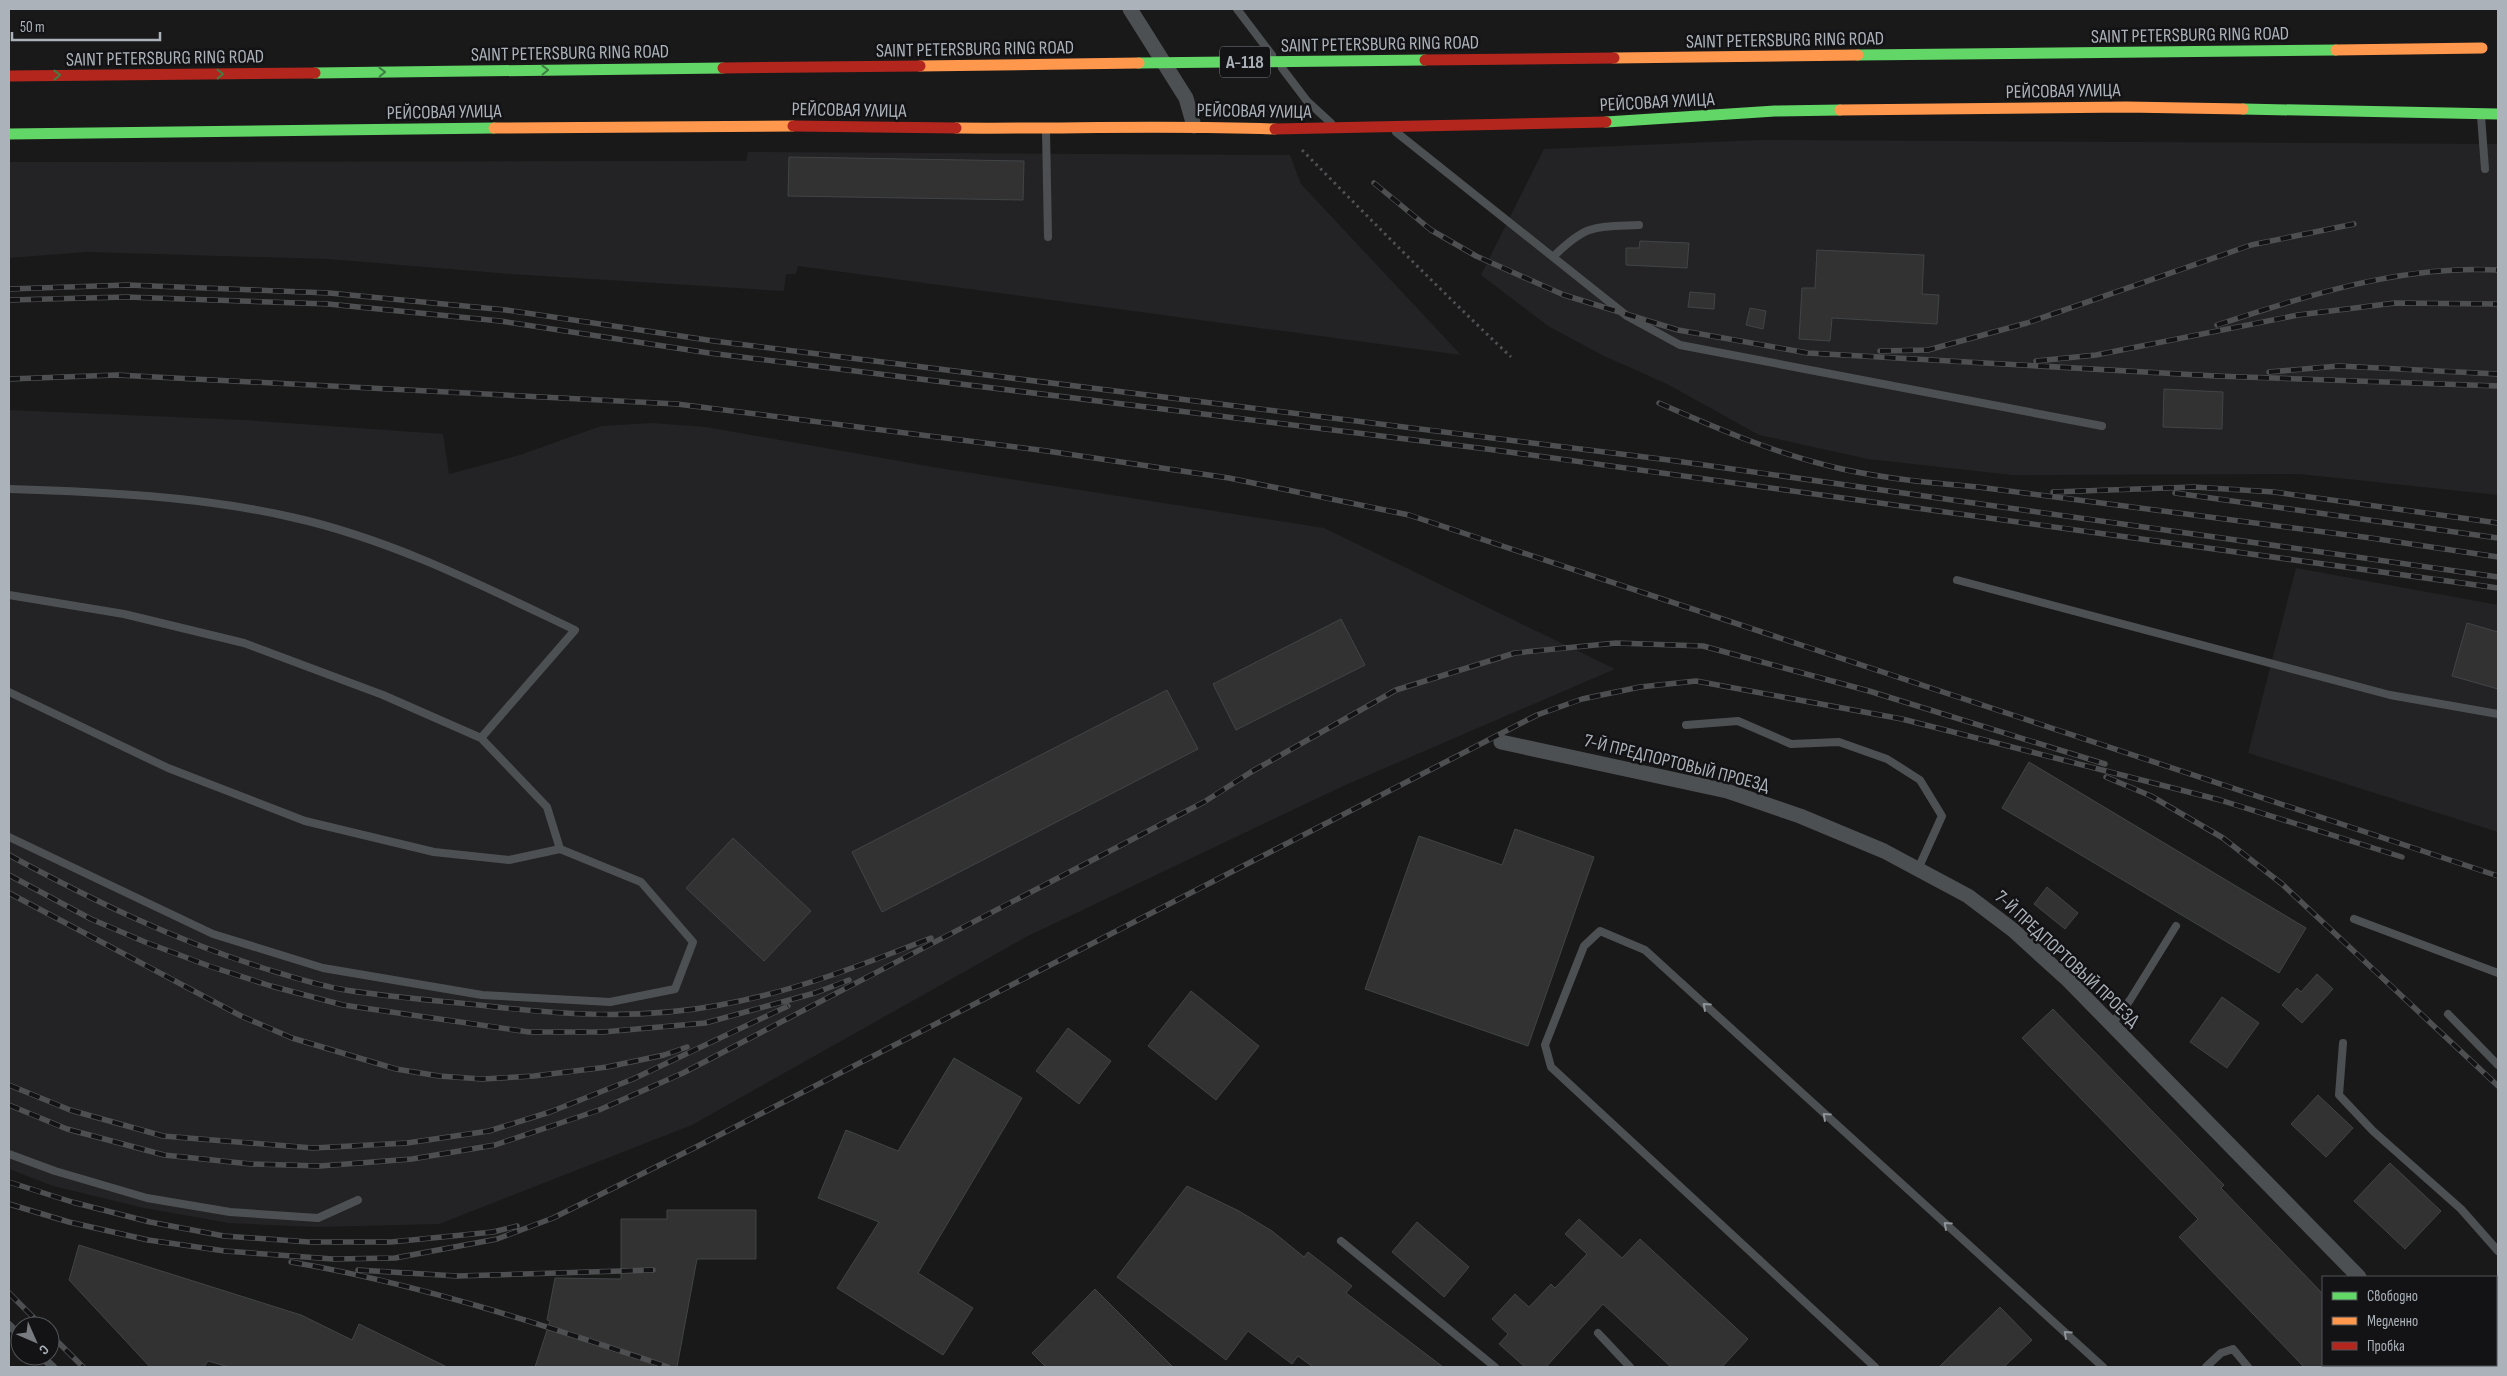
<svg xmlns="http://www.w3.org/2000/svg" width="2507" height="1376" font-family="'Sofia Sans Condensed',sans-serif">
  <rect width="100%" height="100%" fill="#191919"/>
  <!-- built -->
  <path fill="#232325" d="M1760,140l738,4v351l-199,-21 -287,1 -144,-16 -109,-24 -92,-51 -63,-28 -56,-30 -67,-51 63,-126z
    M748,152l542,3 11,29 160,171 -663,-89 -2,8h-10l-2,17 -273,-17 -183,-15 -242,-7 -77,6v-96l737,-1z
    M9,410l236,10 198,14 6,40 71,-19 81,-29 51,-3 54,4 233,41 385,60 291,141 -274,118 -315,150 -334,188 -253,99 -122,3 -88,-4 -85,-15 -91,-22 -44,-17z
    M2296,568l202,37v227l-250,-79z"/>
  <!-- building -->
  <path fill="#323233" stroke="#414445" d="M789,157l235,4 -1,39 -235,-4z
    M1640,241l49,2 -2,25 -61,-3v-17h13z
    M1817,250l107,5 -2,39 17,1 -2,29 -105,-6 -2,23 -31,-2 3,-51h13z
    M1690,292l25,2 -1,15 -26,-2z
    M1750,308l16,3 -3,18 -17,-4z
    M2164,389l59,3 -1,37 -59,-2z
    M1341,619l24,46 -129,65 -23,-46z
    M2467,623l31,9v57l-46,-13z
    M1167,690l31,59 -316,163 -30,-60z
    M2029,762l277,166 -27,45 -277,-165z
    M1515,829l79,28 -66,189 -163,-57 54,-153 83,29z
    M733,838l78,73 -47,50 -78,-73z
    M2047,887l31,26 -13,16 -31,-25z
    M2317,974l16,15 -31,34 -20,-18 15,-17 4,4z
    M1191,991l68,55 -43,54 -68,-54z
    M2222,997l37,26 -32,45 -37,-26z
    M2053,1009l171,176 -3,3 102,106v73h-19l-125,-130 19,-18 -176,-181z
    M1068,1028l43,33 -32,43 -43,-33z
    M954,1058l68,40 -104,175 55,35 -30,47 -106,-67 42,-66 -61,-24 28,-68 52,21z
    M2318,1095l35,33 -27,29 -35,-33z
    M2390,1163l51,48 -36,38 -51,-48z
    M1187,1186l52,25 33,20 32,26 4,-5 44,34 -6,7 97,74h-130l-15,-11 -6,8 -44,-33 -22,29 -109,-83z
    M667,1210h89v49h-59l-20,108h-142l15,-46 -3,-1 8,-42 66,1v-60h46z
    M1579,1219l43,39 18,-19 108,100 -26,28h-51l-68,-63 -57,63h-21l-26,-23 9,-10 -16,-15 23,-25 14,13 22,-23 4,4 32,-34 -22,-20z
    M1417,1222l52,45 -25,30 -52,-45z
    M79,1245l222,70 51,25 7,-16 88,43h-218l-21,-6 -4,6h-54l-81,-87z
    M1095,1289l78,78h-127l-14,-14z
    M2000,1307l32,33 -28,27h-65z"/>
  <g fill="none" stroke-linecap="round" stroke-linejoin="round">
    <!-- path -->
    <path stroke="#4f5053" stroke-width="3" stroke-dasharray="2.5 4" stroke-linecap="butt" d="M1302,150c69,70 138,140 209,207"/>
    <!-- lane -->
    <path stroke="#4d5052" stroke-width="8" d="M1237,9l35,46
      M1282,68l25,33 24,22
      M2481,116l4,53
      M1046,131l2,106
      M1396,132l231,184 53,29 422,81
      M1554,256c33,-32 40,-29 85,-31
      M9,489c94,3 190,7 282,28 100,22 192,69 284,113l-94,108 66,69 13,42
      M1957,580l433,115 108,19
      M9,595l115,19 120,29 139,52 98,43
      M9,692l159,76 137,53 129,31 75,8 51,-11 81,33 52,60 -18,47 -65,13 -128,-7 -159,-27 -110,-34 -204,-97
      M1686,725l52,-4 53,23 48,-2 48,17 33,21 22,36 -24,53
      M2354,919l144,54
      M2448,1014l50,51
      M2112,1024l18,-24 46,-74
      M2343,1043l-4,52 34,36 88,78 37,42
      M9,1154l46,17 92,27 83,14 88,6 40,-18
      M1341,1241l154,126
      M9,1325l11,11
      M1598,1333l32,34
      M41,1356l12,11
      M1875,1367l-324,-300 -6,-22 39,-99 16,-15 45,19 458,417
      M2206,1367l15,-14 12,-4 15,18"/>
    <!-- street -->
    <path stroke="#4d5052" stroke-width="15" d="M1130,9l56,89 8,28
      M1501,742l226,49 73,25 84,35 84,45 45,34 55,50 291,297
      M2445,1365l2,2"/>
    <!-- fast -->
    <path stroke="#63d668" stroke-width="11" d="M2243,109l255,5
      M1606,122l169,-11 65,-1
      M9,134l485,-6"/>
    <!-- slow -->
    <path stroke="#ff974d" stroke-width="11" d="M1840,110l286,-3 117,2
      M494,128l299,-2
      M956,128c106,1 213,-3 319,1"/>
    <!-- jam -->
    <path stroke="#b3261e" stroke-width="11" d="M793,126l163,2
      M1275,129l331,-7"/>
    <defs>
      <path id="rail" d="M1374,183l57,47 45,26 88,39 114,35 130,23 408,23 282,10
        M9,289l118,-4 202,8 177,17 208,31 955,119 829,117
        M9,300l117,-3 202,7 172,17 209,32 778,96 1011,139
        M2217,325c91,-30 184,-60 281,-55
        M1880,351l48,-1 99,-27 224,-78 103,-21
        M2036,361l60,-6 202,-40 97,-12 103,1
        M2269,372l70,-6 159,8
        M9,379l108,-4 560,29 370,47 182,27 180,37 1089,361
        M1659,403c59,26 120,52 183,66 45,10 90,14 136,18l393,51 127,19
        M2053,492l141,-5 80,5 224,31
        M2175,493l323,45
        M2106,777l45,19 72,42 59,46 216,202
        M9,855c81,44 163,84 251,112 26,8 53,17 80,22 45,8 93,11 139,16 81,10 160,15 241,0 73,-13 142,-40 211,-67
        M9,875l82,44 54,23 64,24 62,20 72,19 186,27h74l102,-9 110,-30 34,-13
        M9,893l232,123 51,22 104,31 43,7 43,3 52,-3 73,-9 57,-12 23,-8
        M9,1085l61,25 93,26 150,12 94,-5 82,-12 61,-19 83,-33 155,-73
        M9,1105l58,24 97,26 87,9 69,2 92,-7 83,-14 104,-35 84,-37 521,-271 47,-30 145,-82 119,-37 101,-10 87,3 166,45 236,73
        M9,1182l63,20 78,20 74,14 85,6h82l102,-10 24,-6
        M9,1204l60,18 79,18 77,11 108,8 62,-1 102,-19 56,-21 145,-72 839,-431 45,-16 58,-12 56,-6 206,38 318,81 182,57
        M291,1262c129,22 253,63 377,105
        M358,1270l99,6 196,-6
        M9,1293l33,33
        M50,1334l33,33"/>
    </defs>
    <!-- rail casing -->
    <use href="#rail" stroke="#4e4f50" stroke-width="5.5"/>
    <!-- rail -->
    <use href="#rail" stroke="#131315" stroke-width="4" stroke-dasharray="11" stroke-linecap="butt"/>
    <!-- fast-bridge -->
    <path stroke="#63d668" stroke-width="11" d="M1858,55l478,-5
      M1139,63l286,-3
      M315,73l408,-5"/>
    <!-- slow-bridge -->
    <path stroke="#ff974d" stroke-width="11" d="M2336,50l146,-2
      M1614,58l244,-3
      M920,66l219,-3"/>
    <!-- jam-bridge -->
    <path stroke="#b3261e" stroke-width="11" d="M1425,60l189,-2
      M723,68l197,-2
      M9,76l306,-3"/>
  </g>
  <!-- one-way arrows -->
  <defs><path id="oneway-chevron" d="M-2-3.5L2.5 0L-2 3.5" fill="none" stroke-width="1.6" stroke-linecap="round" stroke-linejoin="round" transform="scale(1.25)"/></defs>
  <g stroke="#3f7e43">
    <use href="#oneway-chevron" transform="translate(545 70) rotate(-1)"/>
    <use href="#oneway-chevron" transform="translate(382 72) rotate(-1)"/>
    <use href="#oneway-chevron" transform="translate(220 74) rotate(-1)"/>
    <use href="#oneway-chevron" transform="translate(57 75) rotate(-1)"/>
  </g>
  <g stroke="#8f959a">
    <use href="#oneway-chevron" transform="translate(1706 1006) rotate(-138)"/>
    <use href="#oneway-chevron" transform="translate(1826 1116) rotate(-138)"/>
    <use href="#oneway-chevron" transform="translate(1947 1225) rotate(-138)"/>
    <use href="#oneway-chevron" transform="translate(2067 1334) rotate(-138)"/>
  </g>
  <g text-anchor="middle" stroke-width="5" stroke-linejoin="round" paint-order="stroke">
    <!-- shield labels -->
    <rect fill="#131315" stroke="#7d8288" stroke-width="1" x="1220" y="46.5" width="50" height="31" rx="4"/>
    <g font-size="18" font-weight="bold" fill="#abb2b9">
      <text x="1245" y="68">А-118</text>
    </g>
    <!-- street labels -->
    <g font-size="19" fill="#abb2b9" stroke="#131315">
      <text transform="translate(2190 34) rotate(-1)" y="7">SAINT PETERSBURG RING ROAD</text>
      <text transform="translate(1785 39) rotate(-1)" y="7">SAINT PETERSBURG RING ROAD</text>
      <text transform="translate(1380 43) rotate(-1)" y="7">SAINT PETERSBURG RING ROAD</text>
      <text transform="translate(975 48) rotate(-1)" y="7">SAINT PETERSBURG RING ROAD</text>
      <text transform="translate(570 52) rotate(-1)" y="7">SAINT PETERSBURG RING ROAD</text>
      <text transform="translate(165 57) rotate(-1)" y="7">SAINT PETERSBURG RING ROAD</text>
      <text transform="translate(2063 90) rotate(-1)" y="7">РЕЙСОВАЯ УЛИЦА</text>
      <text transform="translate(1657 101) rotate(-3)" y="7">РЕЙСОВАЯ УЛИЦА</text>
      <text transform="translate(849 109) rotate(1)" y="7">РЕЙСОВАЯ УЛИЦА</text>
      <text transform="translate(1254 110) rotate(1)" y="7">РЕЙСОВАЯ УЛИЦА</text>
      <text transform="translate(444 111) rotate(-1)" y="7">РЕЙСОВАЯ УЛИЦА</text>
      <text transform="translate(1677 762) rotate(14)" y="7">7-Й ПРЕДПОРТОВЫЙ ПРОЕЗД</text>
      <text transform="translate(2068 958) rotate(43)" y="7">7-Й ПРЕДПОРТОВЫЙ ПРОЕЗД</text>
    </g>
  </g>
  <!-- border -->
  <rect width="2507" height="1376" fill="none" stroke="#abb2b9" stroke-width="20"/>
  <!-- legend -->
  <rect x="2322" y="1276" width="175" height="90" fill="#131315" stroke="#505357"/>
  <rect x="2332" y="1292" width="25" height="8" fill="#63d668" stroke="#505357"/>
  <text x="2367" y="1301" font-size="15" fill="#abb2b9">Свободно</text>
  <rect x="2332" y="1317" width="25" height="8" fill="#ff974d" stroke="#505357"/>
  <text x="2367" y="1326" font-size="15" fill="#abb2b9">Медленно</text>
  <rect x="2332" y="1342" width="25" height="8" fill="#b3261e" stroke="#505357"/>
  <text x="2367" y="1351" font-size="15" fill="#abb2b9">Пробка</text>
  <!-- north arrow -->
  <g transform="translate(35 1341) rotate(135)"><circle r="24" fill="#131315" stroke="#505357"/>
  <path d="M0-4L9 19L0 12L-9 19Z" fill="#787c81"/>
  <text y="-8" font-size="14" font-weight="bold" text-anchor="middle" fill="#abb2b9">С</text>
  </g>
  <!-- scale -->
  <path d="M12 32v8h148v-8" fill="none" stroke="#abb2b9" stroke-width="2.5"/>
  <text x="20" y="32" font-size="15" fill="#abb2b9" stroke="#131315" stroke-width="4" paint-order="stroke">50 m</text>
</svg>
